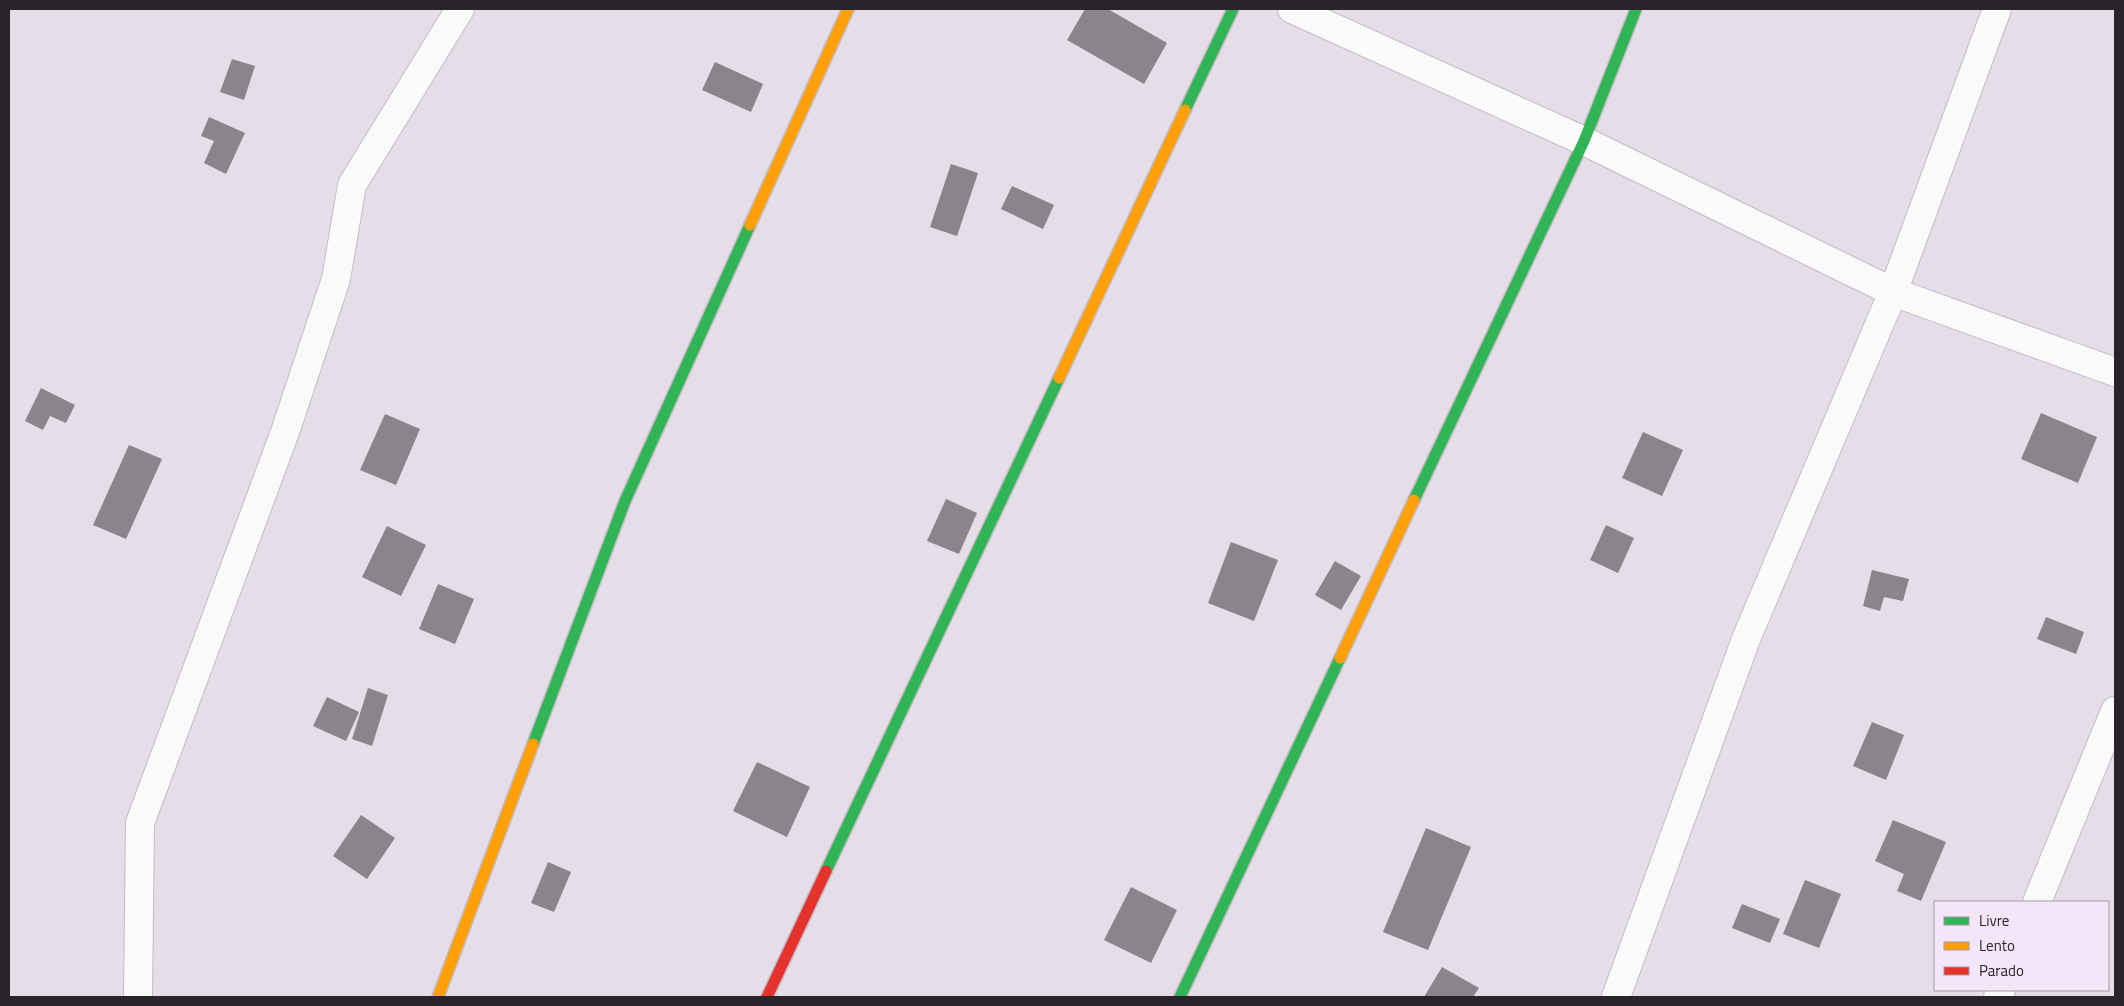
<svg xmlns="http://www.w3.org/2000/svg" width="2124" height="1006" font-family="'Titillium Web',sans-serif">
  <rect width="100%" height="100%" fill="#e5dde7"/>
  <!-- building -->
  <path fill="#8a848c" d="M1085,9h23l59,34 -23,41 -77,-44z
    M232,59l23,7 -11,34 -24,-8z
    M715,62l48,22 -12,28 -49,-22z
    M209,117l36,16 -19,41 -22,-11 10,-22 -13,-5z
    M951,164l27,9 -21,63 -27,-9z
    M1012,186l42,19 -11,24 -42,-20z
    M41,388l34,17 -9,18 -16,-7 -7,14 -18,-9z
    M2041,413l56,24 -19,46 -57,-24z
    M385,414l35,15 -24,56 -36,-15z
    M1643,432l40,18 -21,46 -40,-18z
    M129,445l33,14 -36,80 -33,-14z
    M946,499l31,14 -18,41 -32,-13z
    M1606,525l28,13 -16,35 -28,-13z
    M387,526l39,19 -25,51 -39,-19z
    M1231,542l47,18 -24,61 -46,-18z
    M1335,561l26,15 -20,34 -26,-15z
    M1872,570l37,9 -6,22 -19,-4 -4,14 -17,-5z
    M438,584l36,15 -19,45 -36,-15z
    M2046,617l38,15 -8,22 -39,-15z
    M368,688l20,7 -16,51 -20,-7z
    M327,697l32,15 -13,29 -33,-15z
    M1872,722l32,13 -18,45 -33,-14z
    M757,762l53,25 -23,50 -54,-26z
    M361,815l34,23 -28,41 -34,-23z
    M1893,820l53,22 -25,59 -24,-10 7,-17 -29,-13z
    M1426,828l45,19 -43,103 -45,-18z
    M548,862l23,10 -17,40 -23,-9z
    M1805,880l36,14 -22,54 -36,-14z
    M1131,887l46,23 -26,53 -47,-23z
    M1742,904l38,15 -10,24 -38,-15z
    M1442,967l37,21 -6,9h-49z"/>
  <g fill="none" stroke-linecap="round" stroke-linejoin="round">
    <defs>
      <path id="street" d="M1292,9l292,132 309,151 222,80
        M2037,902l78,-191
        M138,997l2,-174 145,-391 51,-153 16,-94 108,-176
        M1616,997l130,-358 147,-347 104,-283
        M1998,997l3,-7"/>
      <path id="fast" d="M1185,110l48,-101
        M1414,500l170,-359 52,-132
        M533,744l92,-243 125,-276
        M826,871l233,-493
        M1180,997l160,-339"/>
      <path id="slow" d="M750,225l98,-216
        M1059,378l126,-268
        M1340,658l74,-158
        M438,997l95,-253"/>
      <path id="jam" d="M767,997l59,-126"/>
    </defs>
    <!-- street casing -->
    <use href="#street" stroke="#c2bcc4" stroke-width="30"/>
    <!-- fast casing -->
    <use href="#fast" stroke="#c2bcc4" stroke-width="14"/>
    <!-- slow casing -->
    <use href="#slow" stroke="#c2bcc4" stroke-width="14"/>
    <!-- jam casing -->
    <use href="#jam" stroke="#c2bcc4" stroke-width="14"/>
    <!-- street -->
    <use href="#street" stroke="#fbfafb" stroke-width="28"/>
    <!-- fast -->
    <use href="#fast" stroke="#30b455" stroke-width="11"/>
    <!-- slow -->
    <use href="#slow" stroke="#ff9f0a" stroke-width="11"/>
    <!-- jam -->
    <use href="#jam" stroke="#e5322d" stroke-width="11"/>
  </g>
  <!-- border -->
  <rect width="2124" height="1006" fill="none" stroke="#29242a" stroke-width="20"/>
  <!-- legend -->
  <rect x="1934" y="901" width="175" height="90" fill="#f4e6f8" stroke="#a398a6"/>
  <rect x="1944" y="917" width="25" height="8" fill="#30b455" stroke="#a398a6"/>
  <text x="1979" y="926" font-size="15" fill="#29242a">Livre</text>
  <rect x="1944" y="942" width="25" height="8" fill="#ff9f0a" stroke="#a398a6"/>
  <text x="1979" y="951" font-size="15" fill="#29242a">Lento</text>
  <rect x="1944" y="967" width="25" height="8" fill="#e5322d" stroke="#a398a6"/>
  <text x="1979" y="976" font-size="15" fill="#29242a">Parado</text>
</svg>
